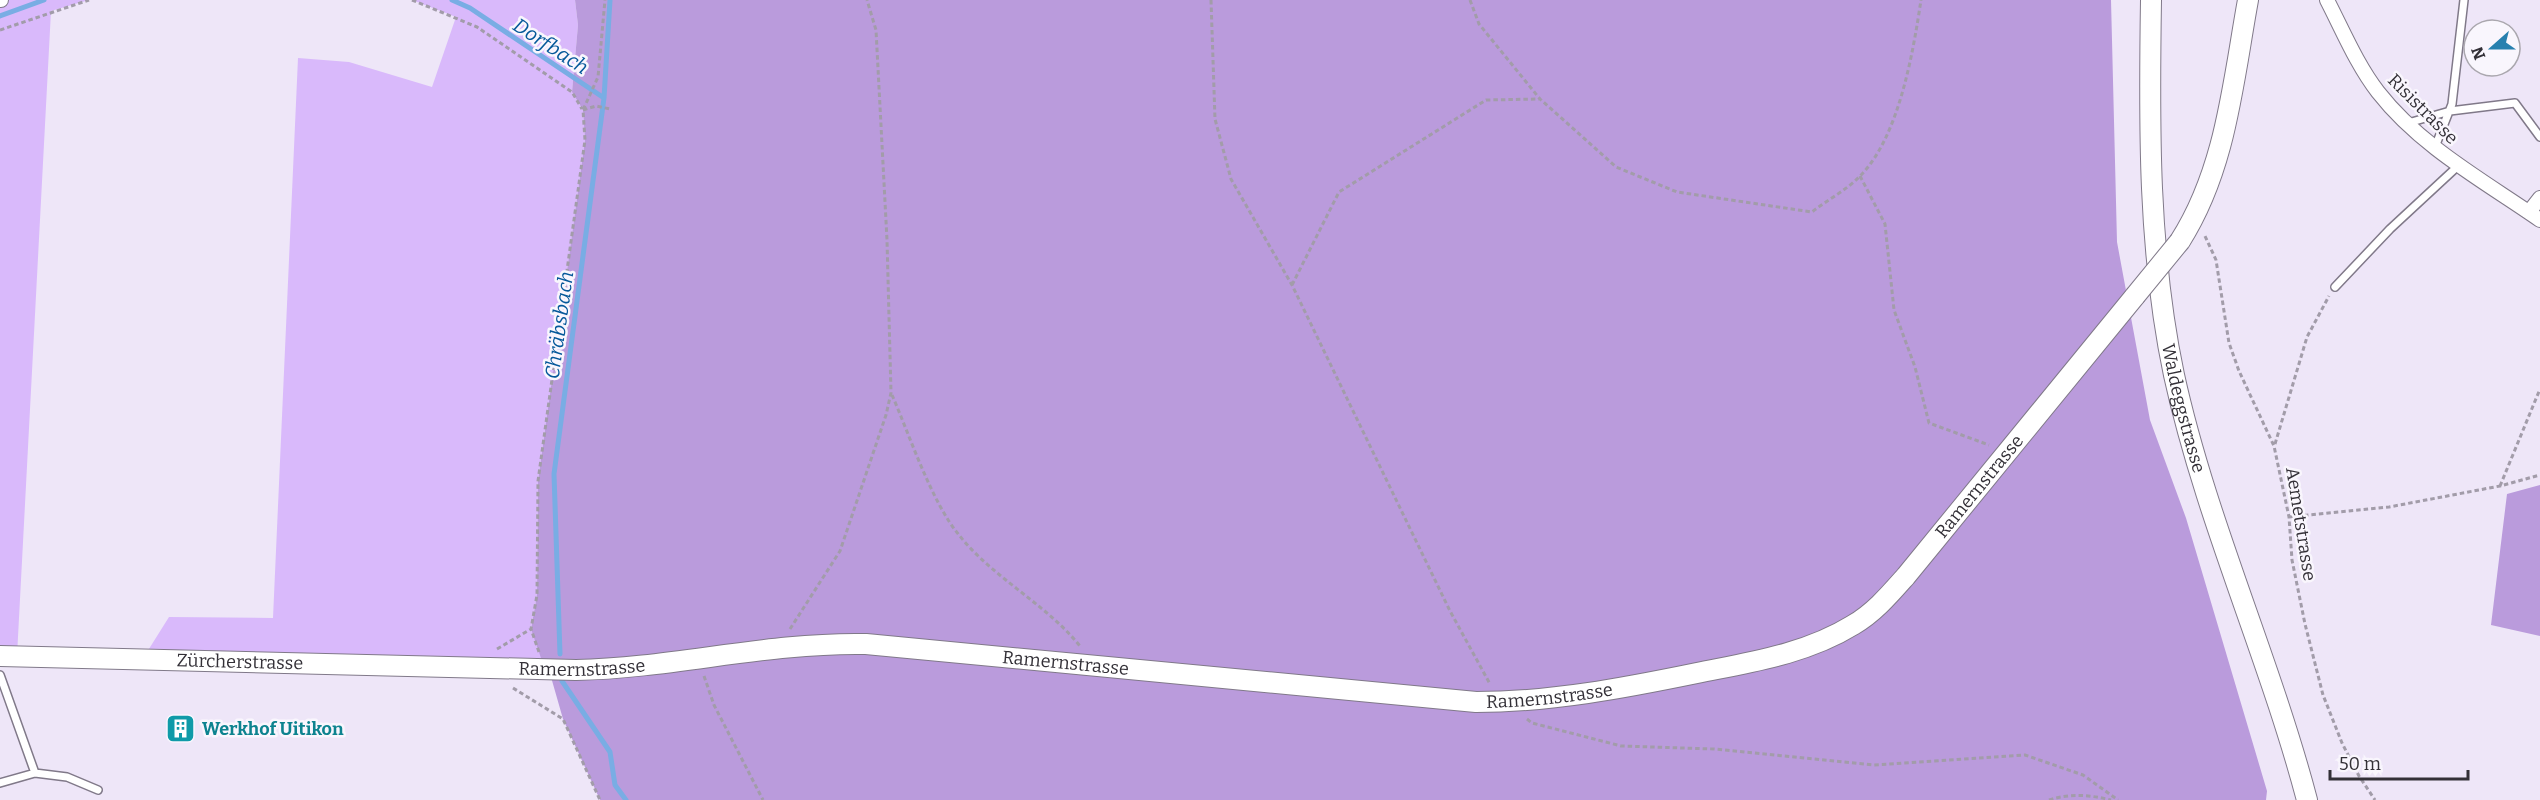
<svg xmlns="http://www.w3.org/2000/svg" width="2540" height="800" font-family="Bitter,serif">
  <rect width="100%" height="100%" fill="#eee6f8"/>
  <!-- green -->
  <path fill="#d9b9fb" d="M0,0h89l-38,11 -34,645h-17z
    M412,0h163l3,25 -6,67 11,18 2,30 -47,341 -1,114 -6,33 18,42 -407,-10 27,-43 104,1 25,-560 51,4 83,25 24,-70z"/>
  <!-- forest -->
  <path fill="#ba9bdc" d="M575,0h1536l6,242 33,178 36,98 81,273 -1,9h-1666l-37,-81 -14,-49 -8,-12 -10,-29 6,-34 1,-114 47,-341 -2,-30 -11,-18 6,-67z
    M2540,485v151l-49,-11 16,-131z"/>
  <g fill="none" stroke-linecap="round" stroke-linejoin="round">
    <!-- stream -->
    <path stroke="#79ade4" stroke-width="5" d="M452,0l18,8 134,90
      M0,16l44,-16
      M560,654l-6,-180 50,-376 6,-98
      M562,681l48,71 5,33 11,15"/>
    <defs>
      <path id="lane" d="M2408,123l42,-12 65,-8 25,34
        M2435,147l17,-43 12,-104
        M2335,287l55,-58 68,-63
        M0,675l35,98
        M0,783l35,-10 32,4 31,13"/>
      <path id="street" d="M0,0h1
        M2327,0c16,31 30,65 51,92 43,55 106,89 162,128
        M2529,212l11,-14"/>
      <g id="secondary">
        <path id="s1" d="M2151,0c-2,125 -3,252 23,375 32,146 95,281 133,425"/>
        <path d="M2180,241c46,-72 53,-159 68,-241"/>
        <path id="s2" d="M0,656l576,14c97,-2 192,-28 290,-26l610,58c75,0 148,-14 221,-29 54,-11 109,-19 156,-48 21,-12 37,-31 53,-49l229,-280"/>
      </g>
    </defs>
    <!-- lane casing -->
    <use href="#lane" stroke="#807989" stroke-width="10"/>
    <!-- street casing -->
    <use href="#street" stroke="#807989" stroke-width="16"/>
    <!-- secondary casing -->
    <use href="#secondary" stroke="#807989" stroke-width="22"/>
    <!-- path -->
    <path stroke="#a29ca9" stroke-width="3" stroke-dasharray="4.5 3" stroke-linecap="butt" d="M412,0l65,27 95,65 10,17
      M1211,0l4,119 16,60 61,106 158,326 40,73
      M1470,0l9,24 61,75 76,68 61,25 135,20c15,-12 35,-22 48,-36 39,-39 53,-123 61,-176
      M0,30l89,-30
      M583,110l13,-4 14,3
      M1860,176l25,48 9,86 21,57 14,56 60,22
      M2205,236l11,24 13,83 10,28 35,75 15,71 3,43 13,64 18,71 19,48 17,33 16,24
      M1292,285l47,-93 147,-92 54,-1
      M892,395c18,41 39,106 67,140 34,43 86,68 121,111
      M2275,444l32,-107 22,-41
      M2500,486l40,-97
      M2289,517l100,-10 111,-21 40,-11
      M790,629l50,-78 46,-136 5,-22 -4,-153 -11,-210 -9,-30
      M497,649l34,-20
      M539,652l-8,-23 6,-34 1,-114 47,-341 -2,-30 15,-33 7,-77
      M704,676l10,29 49,95
      M513,688l50,31 37,81
      M1527,719l5,4 89,23 93,3 160,16 151,-10 58,20 35,25
      M2049,800c21,-7 41,-5 62,0"/>
    <!-- lane -->
    <use href="#lane" stroke="#fff" stroke-width="7"/>
    <!-- street -->
    <use href="#street" stroke="#fff" stroke-width="14"/>
    <!-- secondary -->
    <use href="#secondary" stroke="#fff" stroke-width="20"/>
    <defs>
      <path id="secondary-bridge" d="M2135,296l45,-55"/>
    </defs>
    <!-- secondary-bridge casing -->
    <use href="#secondary-bridge" stroke="#807989" stroke-width="22" stroke-linecap="butt"/>
    <!-- secondary-bridge -->
    <use href="#secondary-bridge" stroke="#fff" stroke-width="20"/>
  </g>
  <!-- icons -->
  <defs>
    <symbol id="building-square" viewBox="-11 -11 22 22"><rect x="-9" y="-9" width="18" height="18" rx="4" fill="#0f9aa8" stroke="#f9f6fd"/><path d="M-4-6H4V6H1V3H-1V6H-4ZM-2.5-4.3h1.7v1.8h-1.7ZM.8-4.3h1.7v1.8H.8ZM-2.5-1h1.7V.8h-1.7ZM.8-1h1.7V.8H.8Z" fill="#fff"/></symbol>
  </defs>
  <g fill-rule="evenodd">
    <use href="#building-square" x="164" y="712" width="33" height="33"/>
  </g>
  <g text-anchor="middle" stroke-width="5" stroke-linejoin="round" paint-order="stroke">
    <!-- street labels -->
    <g font-size="18" fill="#333037" stroke="#f9f6fd">
      <text transform="translate(2423 109) rotate(45)" y="6">Risistrasse</text>
      <text dy="6" stroke="none"><textPath href="#s1" startOffset="411">Waldeggstrasse</textPath></text>
      <text dy="6" stroke="none"><textPath href="#s2" startOffset="2056">Ramernstrasse</textPath></text>
      <text transform="translate(2301 524) rotate(81)" y="6">Aemetstrasse</text>
      <text dy="6" stroke="none"><textPath href="#s2" startOffset="240">Zürcherstrasse</textPath></text>
      <text dy="6" stroke="none"><textPath href="#s2" startOffset="1068">Ramernstrasse</textPath></text>
      <text dy="6" stroke="none"><textPath href="#s2" startOffset="582">Ramernstrasse</textPath></text>
      <text dy="6" stroke="none"><textPath href="#s2" startOffset="1554">Ramernstrasse</textPath></text>
    </g>
    <!-- culture labels -->
    <g font-size="18" font-weight="bold" fill="#0d838f" stroke="#f9f6fd" text-anchor="start">
      <text x="202" y="735">Werkhof Uitikon</text>
    </g>
    <!-- water labels -->
    <g font-size="20" font-style="italic" fill="#05589a" stroke="#f9f6fd">
      <text transform="translate(551 46) rotate(33)" y="7">Dorfbach</text>
      <text transform="translate(559 325) rotate(-82)" y="7">Chräbsbach</text>
    </g>
  </g>
  <!-- north arrow -->
  <g transform="translate(2492 48) rotate(249)"><circle r="28" fill="#f9f6fd" stroke="#aaa7ae" stroke-width="1.5"/>
  <path d="M0-4.5L10 22L0 15L-10 22Z" fill="#2780af"/>
  <text y="-9" font-size="16" font-weight="bold" text-anchor="middle" fill="#333037">N</text>
  </g>
  <!-- scale -->
  <path d="M2330 770v9h138v-9" fill="none" stroke="#333037" stroke-width="3"/>
  <text x="2339" y="770" font-size="18" fill="#333037" stroke="#f9f6fd" stroke-width="4.5" paint-order="stroke">50 m</text>
</svg>
